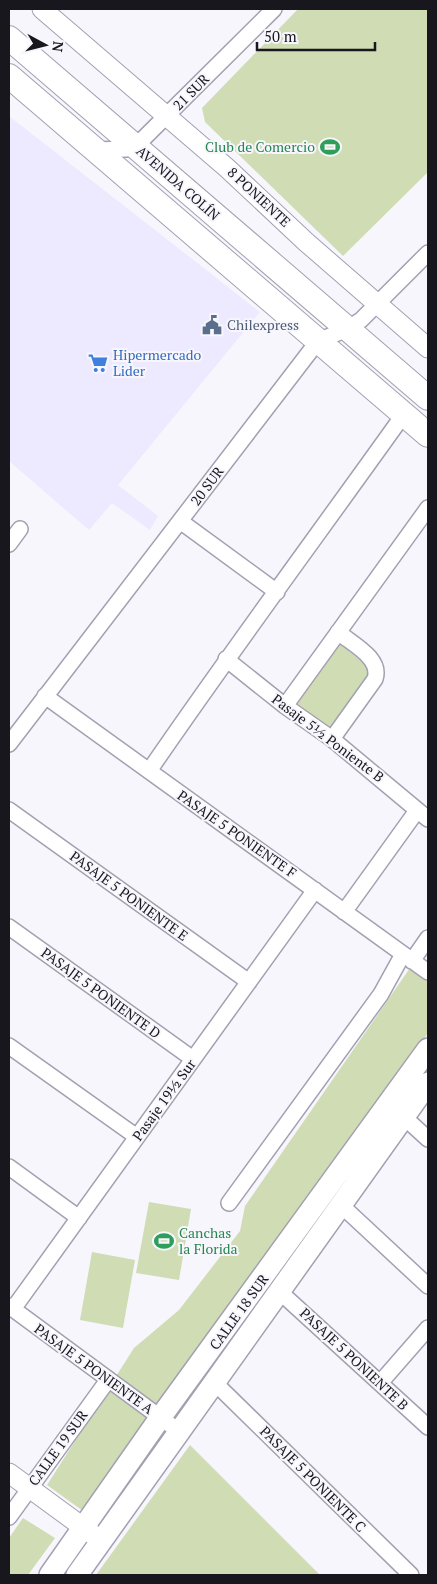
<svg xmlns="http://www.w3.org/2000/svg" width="437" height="1584" font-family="'PT Serif',serif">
  <rect width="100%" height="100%" fill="#f7f6fd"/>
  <!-- built -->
  <path fill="#ede9fe" d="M9,116l251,196 -142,173 40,31 -8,14 -38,-27 -23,27 -80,-69z"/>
  <!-- green -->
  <path fill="#d0dcb4" d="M298,9h130v163l-85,84 -138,-134 -3,-14z
    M340,644l30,24 -1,8 -38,55 -36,-22 2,-9 39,-55z
    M410,968l18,14v51l-345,478 -36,-26 87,-137 45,-38 61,-79 5,-25z
    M149,1202l42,7 -12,71 -43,-7z
    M92,1252l43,8 -12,68 -43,-8z
    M190,1445l130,130h-224z
    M23,1518l32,20 -27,37h-19v-37z"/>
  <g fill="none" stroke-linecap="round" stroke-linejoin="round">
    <defs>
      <path id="minor" d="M96,150l30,-1 17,-10 131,-130
        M180,521l97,71
        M9,544l11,-15
        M226,659l59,47 47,33 96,80
        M45,696l383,276
        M285,706l143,-198
        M332,739l43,-60c7,-21 -23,-35 -37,-47
        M9,744l309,-403 29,-12 14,-9 67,-67
        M149,771c83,-121 170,-238 255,-357
        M9,810l240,172
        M344,912l72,-100
        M9,927l184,132
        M412,961l16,-23
        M9,1046l128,91
        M405,1118l23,21
        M9,1167l70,51
        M229,1203l152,-209 22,-40
        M342,1206l86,80
        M280,1292l148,135
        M9,1306l171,126
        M13,1309l302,-419
        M215,1383l196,192
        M380,1383l48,-55
        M9,1517l99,-137"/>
      <path id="tertiary" d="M42,9l185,159 79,74 122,106
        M9,1473l86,63"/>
      <path id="secondary" d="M50,1575l110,-157 268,-369
        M77,1575l351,-492"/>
      <path id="primary" d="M9,38l419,360
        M9,76l419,359"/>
    </defs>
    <!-- minor casing -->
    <use href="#minor" stroke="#a3a0b1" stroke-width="18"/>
    <!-- tertiary casing -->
    <use href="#tertiary" stroke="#a3a0b1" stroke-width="21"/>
    <!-- secondary casing -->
    <use href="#secondary" stroke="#a3a0b1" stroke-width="24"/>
    <!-- primary casing -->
    <use href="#primary" stroke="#a3a0b1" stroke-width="26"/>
    <!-- minor -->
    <use href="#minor" stroke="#fff" stroke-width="15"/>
    <!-- tertiary -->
    <use href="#tertiary" stroke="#fff" stroke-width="19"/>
    <!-- secondary -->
    <use href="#secondary" stroke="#fff" stroke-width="21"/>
    <!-- primary -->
    <use href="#primary" stroke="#fff" stroke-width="24"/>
  </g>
  <!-- icons -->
  <defs>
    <symbol id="stadium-bare" viewBox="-9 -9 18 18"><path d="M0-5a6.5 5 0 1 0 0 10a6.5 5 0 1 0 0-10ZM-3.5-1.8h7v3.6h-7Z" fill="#2e9e5b" stroke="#f7f6fd" stroke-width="2.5" paint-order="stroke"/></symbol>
    <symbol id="civic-bare" viewBox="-9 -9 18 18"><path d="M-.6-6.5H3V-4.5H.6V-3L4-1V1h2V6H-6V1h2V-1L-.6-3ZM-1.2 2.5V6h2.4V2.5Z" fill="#5c6f8a" stroke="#f7f6fd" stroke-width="2.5" paint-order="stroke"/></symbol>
    <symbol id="supermarket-bare" viewBox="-9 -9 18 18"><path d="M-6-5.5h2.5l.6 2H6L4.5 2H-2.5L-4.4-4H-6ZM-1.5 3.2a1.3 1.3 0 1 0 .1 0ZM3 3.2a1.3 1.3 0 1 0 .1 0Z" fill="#3f7fe0" stroke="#f7f6fd" stroke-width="2.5" paint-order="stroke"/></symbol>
  </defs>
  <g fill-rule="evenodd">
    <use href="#stadium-bare" x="316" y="133" width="28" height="28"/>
    <use href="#civic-bare" x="198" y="311" width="28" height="28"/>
    <use href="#supermarket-bare" x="84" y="349" width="28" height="28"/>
    <use href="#stadium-bare" x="150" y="1227" width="28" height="28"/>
  </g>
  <g text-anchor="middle" stroke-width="4" stroke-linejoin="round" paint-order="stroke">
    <!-- street labels -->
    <g font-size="14" fill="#18171d" stroke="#f7f6fd">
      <text transform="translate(191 92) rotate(-45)" y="5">21 SUR</text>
      <text transform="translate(178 183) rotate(41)" y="5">AVENIDA COLÍN</text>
      <text transform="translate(259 197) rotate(43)" y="5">8 PONIENTE</text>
      <text transform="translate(207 486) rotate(-53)" y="5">20 SUR</text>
      <text transform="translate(328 738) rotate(37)" y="5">Pasaje 5½ Poniente B</text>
      <text transform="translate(237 834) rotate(35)" y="5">PASAJE 5 PONIENTE F</text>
      <text transform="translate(129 896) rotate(36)" y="5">PASAJE 5 PONIENTE E</text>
      <text transform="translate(101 993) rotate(36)" y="5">PASAJE 5 PONIENTE D</text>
      <text transform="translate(164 1100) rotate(-54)" y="5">Pasaje 19½ Sur</text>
      <text transform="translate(239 1312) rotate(-54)" y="5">CALLE 18 SUR</text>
      <text transform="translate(354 1359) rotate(43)" y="5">PASAJE 5 PONIENTE B</text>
      <text transform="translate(94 1369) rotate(36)" y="5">PASAJE 5 PONIENTE A</text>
      <text transform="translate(58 1448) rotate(-54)" y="5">CALLE 19 SUR</text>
      <text transform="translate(313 1479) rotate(45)" y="5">PASAJE 5 PONIENTE C</text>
    </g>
    <!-- leisure labels -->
    <g font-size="14" fill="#27864d" stroke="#f7f6fd" text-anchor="end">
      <text x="315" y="152">Club de Comercio</text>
      <text x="179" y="1238" text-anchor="start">Canchas<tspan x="179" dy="16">la Florida</tspan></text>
    </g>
    <!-- service labels -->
    <g font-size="14" fill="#4e5e75" stroke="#f7f6fd" text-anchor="start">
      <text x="227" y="330">Chilexpress</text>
    </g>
    <!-- shop labels -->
    <g font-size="14" fill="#366cbe" stroke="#f7f6fd" text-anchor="start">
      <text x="113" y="360">Hipermercado<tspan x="113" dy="16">Lider</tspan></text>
    </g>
  </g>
  <!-- border -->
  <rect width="437" height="1584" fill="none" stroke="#18171d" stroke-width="20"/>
  <!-- north arrow -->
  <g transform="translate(45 45) rotate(97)" stroke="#f7f6fd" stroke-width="4" paint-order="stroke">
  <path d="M0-4L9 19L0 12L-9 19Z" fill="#18171d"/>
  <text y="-8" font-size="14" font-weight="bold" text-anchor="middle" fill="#18171d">N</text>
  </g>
  <!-- scale -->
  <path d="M257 42v8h118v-8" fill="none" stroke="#18171d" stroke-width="2.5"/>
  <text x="264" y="42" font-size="15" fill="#18171d" stroke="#f7f6fd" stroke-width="4" paint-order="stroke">50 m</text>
</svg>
